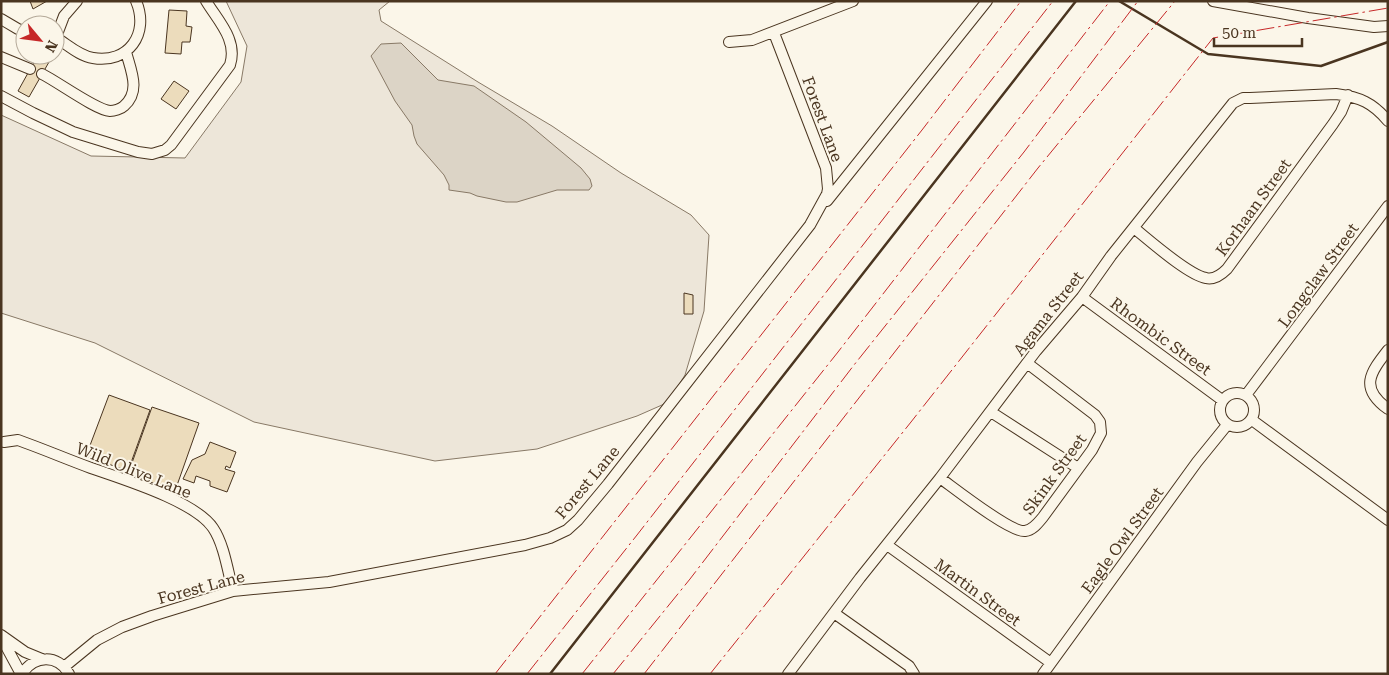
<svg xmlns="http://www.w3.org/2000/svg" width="1389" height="675" font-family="'Roboto Serif',serif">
  <rect width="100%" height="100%" fill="#fbf6e9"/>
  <!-- green -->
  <path fill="#ede6d9" stroke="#887966" d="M226,1h164l-11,9 2,11 97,61 74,44 69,47 70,42 18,20 -5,76 -19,64 -15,24 -8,6 -25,11 -100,33 -102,12 -181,-39 -159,-79 -94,-30v-198l90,41 94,2 56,-76 6,-36z"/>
  <!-- water -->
  <path fill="#dcd4c6" stroke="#887966" d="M401,43l37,37 36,6 52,36 55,46 9,11 2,7 -3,4h-32l-40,12h-11l-29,-6 -7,-3 -21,-3v-5l-5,-10 -27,-31 -3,-8 -2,-11 -17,-24 -24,-45 10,-12z"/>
  <!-- building -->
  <path fill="#ecdcbc" stroke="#4a3520" d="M30,1h17l-14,8z
    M169,10l18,1 -1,15 6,1 -2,15h-8l-1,12 -16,-1z
    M38,55l11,7 -20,35 -11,-6z
    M174,81l15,10 -13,18 -15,-10z
    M684,293l9,2v19h-9z
    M109,395l41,15 -22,61 -42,-15z
    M152,407l47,16 -24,68 -47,-17z
    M210,442l26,10 -6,16 -4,-2 -1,3 10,3 -8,20 -17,-6v-5l-14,-5 -2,7 -11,-4 9,-19 13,-6z"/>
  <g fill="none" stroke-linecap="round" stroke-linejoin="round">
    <defs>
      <path id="minor" d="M1213,1l95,17 66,9 14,-1
        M1,19l17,10 7,2
        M55,37c12,7 24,19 38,21 35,6 57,-24 43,-57
        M56,37l8,-21 13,-15
        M729,42l23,-2 101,-39
        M1,57l29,12
        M42,74c16,8 54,36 68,37 4,0 11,-2 14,-5 17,-15 7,-35 2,-54
        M1,96l32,17 40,19 65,20 14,2 13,-4 6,-5 59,-80c8,-25 -12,-44 -24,-64
        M827,201l160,-200
        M1134,228c15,12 54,47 72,50 8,2 16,-4 21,-9l106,-145 8,-12 7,-17
        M1082,297l140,103
        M1388,350c-18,23 -29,38 0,59
        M1220 410a17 17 0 1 1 34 0a17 17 0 1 1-34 0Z
        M1246,395l142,-189
        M991,412l87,56
        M1252,420l136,100
        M4,442l14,-2 8,3c22,8 43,17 65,25 31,11 104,33 122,60 11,16 15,44 20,63
        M940,478c14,10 71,55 85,53 8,-1 13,-8 18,-14l49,-67 9,-17 -1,-11 -5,-7 -68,-52
        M887,545l164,118
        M834,613l75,53 5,8
        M1,635l24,17 17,7
        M1,637l20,37
        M64,667l33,-27 25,-13 30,-11 81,-25 96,-9 196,-37 25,-7 17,-8 11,-10 30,-36 202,-259 17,-31 1,-5 -2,-21 -52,-135
        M22,674c12,-19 36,-20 47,0
        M788,674l72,-96 80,-100 96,-127 46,-54 29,-41 122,-153 10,-5h7l86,-4c24,3 37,9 52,27
        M1043,674l154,-212 30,-37"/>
    </defs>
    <!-- minor casing -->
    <use href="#minor" stroke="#4a3520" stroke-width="12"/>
    <!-- minor -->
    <use href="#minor" stroke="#fbf6e9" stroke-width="10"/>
    <!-- wall -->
    <path stroke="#4a3520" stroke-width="2.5" d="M1119,1l89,53 113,12 67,-24
      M550,674l526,-673"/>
    <!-- power -->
    <path stroke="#c62828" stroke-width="1" stroke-dasharray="18 4 2.5 4" stroke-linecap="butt" d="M495,674l427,-544 99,-129
      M527,674l110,-139 416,-534
      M582,674l256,-322 272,-351
      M613,674l77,-95 164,-214 170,-213 114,-151
      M644,674l394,-506 137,-167
      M710,674l201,-252 302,-384 175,-30"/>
  </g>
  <g text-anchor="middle" stroke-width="4" stroke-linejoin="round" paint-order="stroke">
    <!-- street labels -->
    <g font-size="16" fill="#4a3520" stroke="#fbf6e9">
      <text transform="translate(823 119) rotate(70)" y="6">Forest Lane</text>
      <text transform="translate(1253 207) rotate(-54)" y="6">Korhaan Street</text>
      <text transform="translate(1318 275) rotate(-54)" y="6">Longclaw Street</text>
      <text transform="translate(1048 313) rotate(-52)" y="6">Agama Street</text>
      <text transform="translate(1161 336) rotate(36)" y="6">Rhombic Street</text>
      <text transform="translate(134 470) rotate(22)" y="6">Wild Olive Lane</text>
      <text transform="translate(1054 474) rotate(-54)" y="6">Skink Street</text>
      <text transform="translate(587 482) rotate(-50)" y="6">Forest Lane</text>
      <text transform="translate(1122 540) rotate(-54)" y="6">Eagle Owl Street</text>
      <text transform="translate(201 587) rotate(-15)" y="6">Forest Lane</text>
      <text transform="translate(978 592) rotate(36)" y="6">Martin Street</text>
    </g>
  </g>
  <!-- border -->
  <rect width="1389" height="675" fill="none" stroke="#4a3520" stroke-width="5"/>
  <!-- north arrow -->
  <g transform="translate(40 40) rotate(119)"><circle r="24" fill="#fbf6e9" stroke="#b4a999"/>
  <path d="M0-4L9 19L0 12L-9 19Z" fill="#c62828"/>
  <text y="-8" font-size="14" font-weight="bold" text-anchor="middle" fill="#4a3520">N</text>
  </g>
  <!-- scale -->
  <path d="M1214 38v8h88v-8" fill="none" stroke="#4a3520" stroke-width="2.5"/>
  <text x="1222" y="38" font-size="15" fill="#4a3520" stroke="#fbf6e9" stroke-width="4" paint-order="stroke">50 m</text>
</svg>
